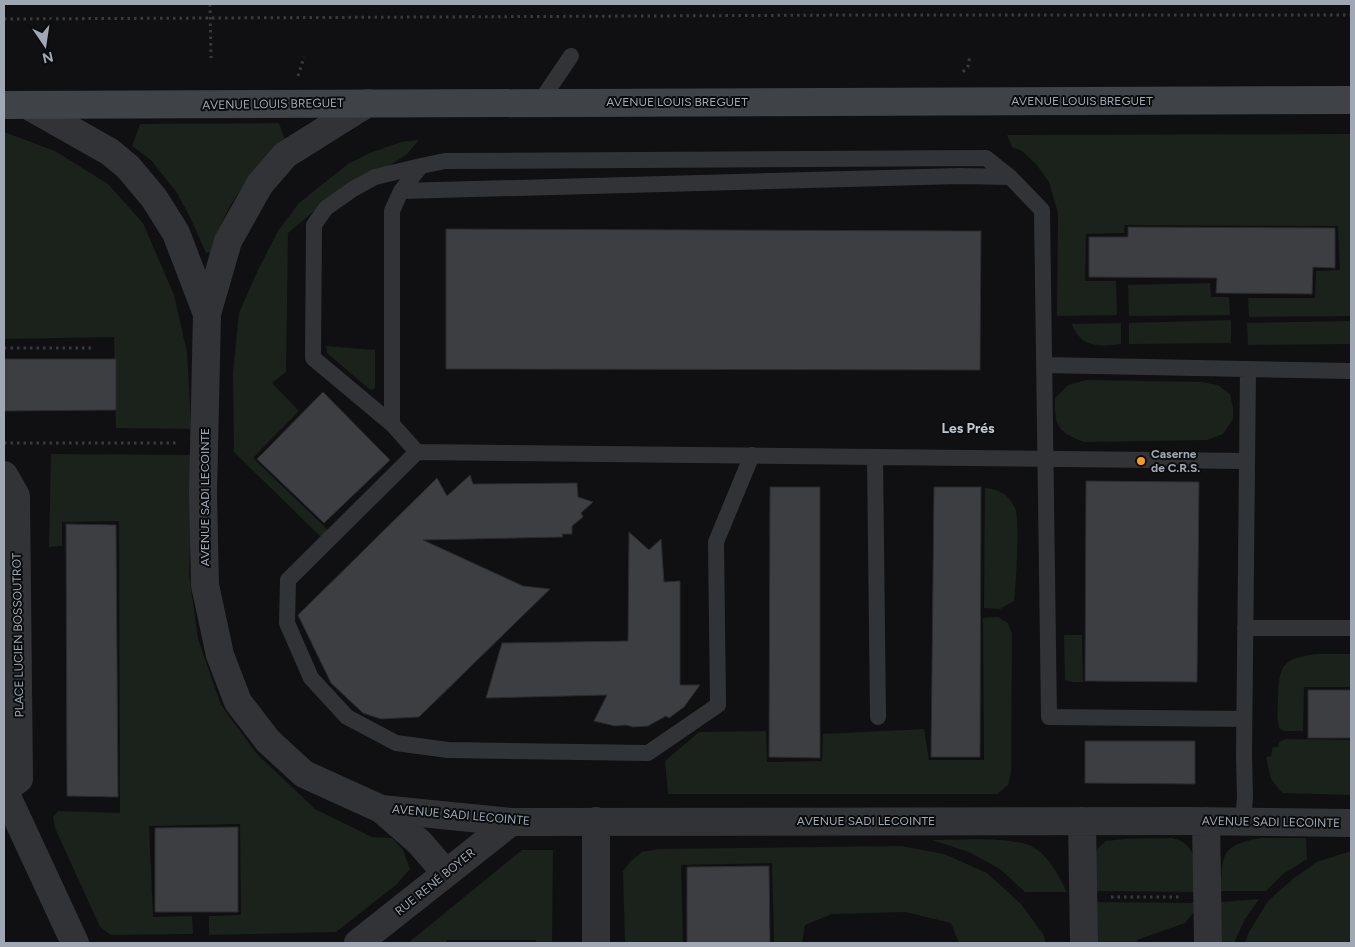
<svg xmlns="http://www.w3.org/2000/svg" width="1355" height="947" font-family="Figtree,sans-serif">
  <rect width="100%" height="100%" fill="#101012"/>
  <!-- green -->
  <path fill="#1a221b" d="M279,123l6,18c-37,35 -59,62 -74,111l-5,1 -16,-36 -13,-24 -26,-33 -19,-14 8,-22z
    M4,132l51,19 53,33 35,39 31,72 13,57 4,77 -75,-1 -2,-91 -110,2z
    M1351,134v182l-102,1 -1,-19h67l1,-27 24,-1 -2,-44 -213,-1 -1,8 -38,1 -1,47h31l1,34 -60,1 1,-103 -9,-31 -13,-18 -14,-13 -10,-4 -5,-12z
    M419,140l-12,14 -22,15 -41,17 -56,47 -2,139 -14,11 27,28 -46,47 77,74 -8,6 -88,-86 -1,-79 6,-60 19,-43 20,-39 21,-28 49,-39 22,-11 31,-11z
    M1210,283l1,14h18l1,18 -101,1 -1,-31z
    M1231,320v23l-102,1v-21z
    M1351,321v23l-103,1 -1,-22z
    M1121,323v21c-22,3 -41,3 -49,-20z
    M326,346l49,4v38l-3,2 -4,-2 -41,-35z
    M1086,380l116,2 16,3 12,9 3,14v11l-10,15 -16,6 -122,2c-27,-9 -31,-16 -30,-44l13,-13z
    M51,454l142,1 -4,119 9,65 23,66 36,49 58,55 57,28 20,1 11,12 7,19 -14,16 -60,47 -127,3v-19l32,-1 -1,-91 -91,2 4,91 39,-1 1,18 -82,1 -11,-8 -45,-99 -2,-11 5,-6 62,2 -1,-292 -57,1v24l-13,1z
    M985,488c14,1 24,7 30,20 5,9 1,80 -1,93l-14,8 -16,-1z
    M998,617l10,6 4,11 -1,139 -3,12 -11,9h-329l-3,-33 34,-29 67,-1 1,31 55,-1 1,-27 101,-5 5,31h55l-1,-142z
    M1064,635h18l1,47h-11l-7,-2z
    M1317,654h34v33h-47l-1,44h-18l-5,-2c-4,-10 -2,-21 -2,-32 1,-33 6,-39 39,-43z
    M1286,739l65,1v55l-69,-2 -11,-14 -5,-22 5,-1 2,-9h5l1,-5z
    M1172,838c28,6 23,31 23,54l-100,-1 -1,-33 4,-10 8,-7 18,-2z
    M1261,838h45l1,21 -24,15 -17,17h-45c1,-37 0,-46 40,-53z
    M932,840c26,0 84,-5 104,9 15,10 23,28 31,43h-42l-25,-23 -31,-17z
    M901,846l43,8 43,19 34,31 22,30 3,9h-87l-8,-20 -46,-11 -73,2 -27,11 -3,18h-28l-2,-80 -91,2 2,78h-58l-2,-72 8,-10 11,-9 16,-3z
    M522,850h31l-1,93h-16v-3h-89v3h-39z
    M1351,851v92h-106l4,-11 19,-31 26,-23 23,-16z
    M1259,899l-14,20 -11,24h-12l-1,-41z
    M1095,902l99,1v9l-9,11 -48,17 -1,3h-41z"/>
  <!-- building -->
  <path fill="#3c3e42" stroke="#2a2a2e" d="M1128,227l207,1v40l-22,-1 -1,27 -96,-1 1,-15 -128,-1v-40h39z
    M446,229l535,2 -1,139 -534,-1z
    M4,359h112v51l-112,1z
    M323,392l67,68 -66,63 -67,-64z
    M470,475l3,9 104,-1 1,14 15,5 -12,11 2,4 -11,9v8h-10l1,3 -140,3 100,46 27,3 -131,128 -38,2 -18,-6 -32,-30 -33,-68 139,-137 10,18z
    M1086,481l113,1 -2,200 -112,-1z
    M770,487h50v271l-51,-1z
    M934,487h47l-1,270h-49z
    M66,524l50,1 2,272 -51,-1z
    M629,532l20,18 12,-11 3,43 16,-1v104h20l-16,22 -15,11 -3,-2 -18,10 -15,1 -7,-2 -11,1 -21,-5 13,-26 -121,3 16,-55 126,-2z
    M1308,690h43v48h-43z
    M1085,741h110v43l-110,-1z
    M238,827v85h-83v-84z
    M769,866l1,77h-83v-76z"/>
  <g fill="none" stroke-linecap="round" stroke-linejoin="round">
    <!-- path -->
    <path stroke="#373a3e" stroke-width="3" stroke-dasharray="2.5 4" stroke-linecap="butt" d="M210,4l1,54
      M4,19l852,-4h495
      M963,72l5,-6 2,-11
      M298,76l6,-19
      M4,348h87
      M4,443h172
      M1111,897h68"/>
    <!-- service -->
    <path stroke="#313337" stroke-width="16" d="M540,102l31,-46
      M401,191l20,-25 24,-5 541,-3 24,19
      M1045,365l306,6
      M392,424l-79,-66 1,-133 12,-17 27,-19 22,-12 46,-11
      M417,452l-25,-28v-213l9,-20 559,-15 50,1 32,33 7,507 195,2
      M752,455l-36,87 2,163 -70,48 -200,-3 -52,-7 -49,-26 -36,-39 -24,-55 1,-43 129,-128c277,3 553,6 830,9
      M875,457l3,260
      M1245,628h106
      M1243,821l2,-23 -1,-43 4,-385"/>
    <!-- minor -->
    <path stroke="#313337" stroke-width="28" d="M4,475l12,21 3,283 -15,11
      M4,790l71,153
      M381,809l38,33 27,31
      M596,821v122
      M358,943l153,-121"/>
    <!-- tertiary -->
    <path stroke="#313337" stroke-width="28" d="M368,103l-83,52 -25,29 -32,57 -21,73 -4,179 2,92 15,70 18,47 30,39 36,33 77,35 130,13 678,-1 162,2
      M27,105l83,47 18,15 26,31 22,35 31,81
      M1082,821l2,122
      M1206,821l2,122"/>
    <!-- secondary -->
    <path stroke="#3f4247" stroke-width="28" d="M4,105l1347,-5"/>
  </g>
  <!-- markers -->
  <circle fill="#ff9b1b" stroke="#0b0c0d" stroke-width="2" cx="1141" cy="461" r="5"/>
  <g text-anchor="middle" stroke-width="4" stroke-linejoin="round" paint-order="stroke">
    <!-- street labels -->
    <g font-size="12" fill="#a0a8b4" stroke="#0b0c0d">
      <text x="1082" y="105">AVENUE LOUIS BREGUET</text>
      <text x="677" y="106">AVENUE LOUIS BREGUET</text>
      <text transform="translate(273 104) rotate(-1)" y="4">AVENUE LOUIS BREGUET</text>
      <text transform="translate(205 497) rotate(-90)" y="4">AVENUE SADI LECOINTE</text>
      <text transform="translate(18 635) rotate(-91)" y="4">PLACE LUCIEN BOSSOUTROT</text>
      <text transform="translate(461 815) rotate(5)" y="4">AVENUE SADI LECOINTE</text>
      <text x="866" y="825">AVENUE SADI LECOINTE</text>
      <text transform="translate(1271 822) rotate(1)" y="4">AVENUE SADI LECOINTE</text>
      <text transform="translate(435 882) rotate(-39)" y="4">RUE RENÉ BOYER</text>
    </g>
    <!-- poi labels -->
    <g font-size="12" font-weight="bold" fill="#a0a8b4" stroke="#0b0c0d" text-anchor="start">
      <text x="1151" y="458">Caserne<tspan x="1151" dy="14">de C.R.S.</tspan></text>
    </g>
    <!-- neighbourhood labels -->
    <g font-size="14" font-weight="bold" fill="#c1c7d0" stroke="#0b0c0d">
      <text x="968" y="433">Les Prés</text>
    </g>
  </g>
  <!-- border -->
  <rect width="1355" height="947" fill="none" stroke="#a0a8b4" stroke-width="10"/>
  <!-- north arrow -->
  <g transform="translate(45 45) rotate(167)" stroke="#0b0c0d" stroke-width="4" paint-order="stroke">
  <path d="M0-4L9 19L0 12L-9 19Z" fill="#a0a8b4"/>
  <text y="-8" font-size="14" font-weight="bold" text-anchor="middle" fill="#a0a8b4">N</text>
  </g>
</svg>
